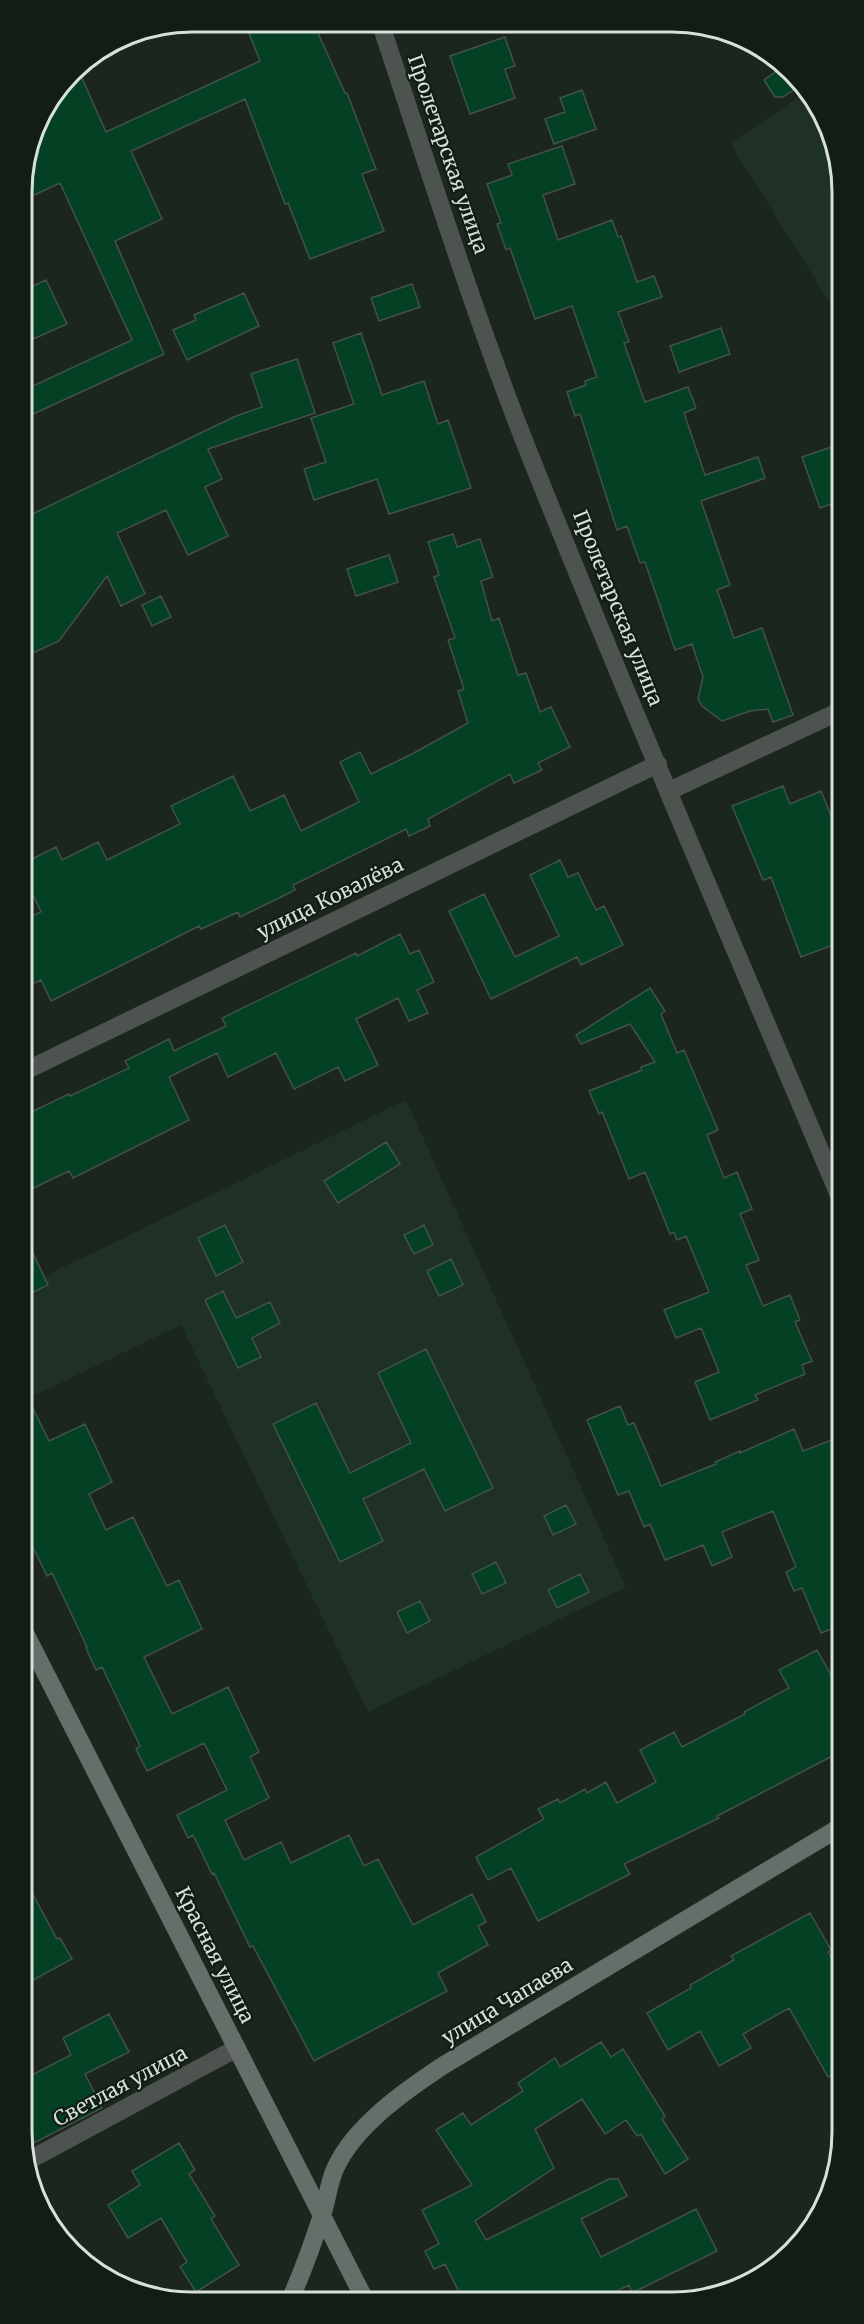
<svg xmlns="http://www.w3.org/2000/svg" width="864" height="2324" font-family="Merriweather,serif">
  <rect width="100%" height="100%" fill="#1a261e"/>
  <!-- built -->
  <path fill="#1f3125" d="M805,93l35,65v161l-110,-176z
    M406,1100l220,487 -258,125 -187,-387 -158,76v-169l22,44z"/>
  <!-- building -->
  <path fill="#044023" stroke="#445148" stroke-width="1.5" d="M244,21l69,1 32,71h2l29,76 -14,5 22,57 -74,28 -22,-56 -3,1 -40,-105 -114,52 31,68 -47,22 49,113 -142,65v-28l110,-51 -72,-157 -39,18v-21l18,-64 38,-49 29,65 154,-71z
    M505,37l10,29 -10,3 10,29 -45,16 -20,-58z
    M784,66l9,5 8,14 -18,12h-8l-11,-17z
    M582,90l14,39 -42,15 -9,-25 20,-7 -5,-14z
    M562,146l13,38 -32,11 15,45 54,-20 6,17 3,-1 16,46 17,-6 8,21 -44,15 11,30 -5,1 21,59 43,-15 8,21 -12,5 21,62 53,-18 7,21 -64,23 29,84 -13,5 17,48 28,-10 31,87 -20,7 -5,-13 -18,2 -28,10 -20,-15 -4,-7 5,-22 -11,-33 -17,6 -30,-88 -5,1 -13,-37 -10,4 -37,-116 -5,2 -8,-24 19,-7 -1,-4 12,-4 -25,-71 -37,13 -25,-71 -4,2 -9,-26 4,-1 -14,-39 25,-9 -4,-11z
    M46,280l21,44 -45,20v-53z
    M412,284l8,23 -41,14 -8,-23z
    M244,293l15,33 -72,34 -14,-30 23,-10 -2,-5z
    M721,328l9,26 -51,18 -9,-26z
    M361,333l21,62 42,-14 14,43 10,-4 23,68 -82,26 -12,-35 -63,21 -10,-31 22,-7 -15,-44 43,-14 -21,-61z
    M297,359l18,54 -107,36 14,30 -17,8 23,49 -40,19 -22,-45 -49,23 28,61 -24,12 -14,-30 -48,65 -37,17v-139l214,-103 26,-9 -11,-33z
    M840,444v57l-20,7 -18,-51z
    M453,534l4,13 23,-8 13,38 -12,4 11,40 7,-3 19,57 8,-2 14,39 11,-5 19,40 -32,16 4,7 -28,13 -4,-9 -82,45 2,7 -21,10 -3,-7 -113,56 2,5 -16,8 -39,19 -2,-5 -37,17 -2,-3 -148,75 -10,-21 -18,8 -1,-67 19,-9 -19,-41v-7l34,-17 6,13 36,-18 9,18 73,-36 -9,-18 62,-30 17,35 34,-16 17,36 58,-29 -19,-40 20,-10 11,22 43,-21 54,-30 -10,-32 6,-2 -16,-49 7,-2 -21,-61 5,-2 -11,-33z
    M389,555l9,27 -42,14 -9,-27z
    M161,596l10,21 -19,9 -10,-21z
    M783,786l7,18 31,-13 20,49v102l-40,15 -30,-80 -8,3 -31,-74z
    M560,860l8,17 10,-4 18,37 8,-4 19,39 -42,20 -4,-8 -86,42 -42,-88 35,-17 31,63 44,-21 -29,-61z
    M400,934l10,20 9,-4 15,32 -17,8 11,23 -19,8 -11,-23 -42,21 22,46 -33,16 -7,-14 -44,22 -18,-36 -48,24 -11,-24 -48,24 20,43 -116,58 -4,-7 -46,22v-77l46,-22 1,2 59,-28 -4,-7 44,-22 5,12 52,-25 -4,-8 134,-65 1,3z
    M650,988l15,23 -4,3 16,39 7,-3 34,80 -11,5 17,43 13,-6 15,37 -12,5 19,46 -13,5 17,41 27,-11 10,25 -5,2 17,39 -10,4 3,9 -50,21 3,5 -48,20 -15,-38 24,-10 -18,-44 -25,10 -12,-28 45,-18 -23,-56 -9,4 -3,-8 -4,2 -25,-62 -16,7 -27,-67 -3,2 -10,-23 53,-21 -1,-3 14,-5 -25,-38 -49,20 -5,-9z
    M386,1142l14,22 -62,39 -14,-22z
    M225,1225l18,37 -27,14 -18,-38z
    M424,1225l9,20 -19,9 -10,-19z
    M23,1232l25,53 -25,12z
    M451,1259l12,26 -24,11 -12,-25z
    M223,1291l13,27 34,-16 10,21 -28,15 9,19 -23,11 -33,-68z
    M426,1349l67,139 -48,23 -21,-42 -61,30 20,42 -43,21 -67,-138 43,-21 34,70 61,-30 -33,-70z
    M23,1388l26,53 36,-17 27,58 -23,12 17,36 27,-13 34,69 12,-6 23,49 -58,28 28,57 56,-27 31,65 -9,5 19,41 -44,22 19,40 37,-18 10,21 58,-28 15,31 14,-7 35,66 59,-31 14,28 -8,4 10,19 -50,28 9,18 -133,70 -61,-115 -3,1 -36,-74 -2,1 -19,-39 -5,3 -11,-23 50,-25 -23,-47 -57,28 -11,-22 4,-3 -38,-79 -6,3 -10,-22 1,-1 -35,-74 -5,3 -18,-37 2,-1 -8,-16z
    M620,1406l8,19 6,-2 27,63 55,-22 -1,-2 25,-11v2l54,-24 9,22 39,-15v189l-21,8 -19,-45 -8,3 -8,-19 10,-5 -23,-56 -51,21 10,25 -20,9 -9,-21 -38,15 -15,-36 -6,3 -15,-36 -11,4 -31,-75z
    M566,1505l10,19 -23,11 -9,-19z
    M496,1562l10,21 -24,11 -10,-20z
    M580,1574l9,18 -32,16 -9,-18z
    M420,1601l10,20 -23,12 -10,-21z
    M817,1650l17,30 8,-4v75l-125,65 2,2 -95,46 6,10 -92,47 -27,-53 -23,12 -12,-23 68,-38 -6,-10 20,-10 2,4 25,-14 2,4 19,-11 11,21 39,-21 -16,-32 34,-18 8,15 63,-33 -1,-2 45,-24 -10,-18z
    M24,1878l33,61 3,-1 12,21 -48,26z
    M810,1913l21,37 -3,2 14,25 1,92 -15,8 -39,-69 -46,26 8,14 -32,18 -19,-35 -32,19 -21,-37 44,-25 -1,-3 44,-25 -3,-4z
    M109,2014l20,38 -44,22 17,34 -78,40v-69l47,-24 -8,-17z
    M601,2042l10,15 12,-8 42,67 -3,3 26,40 -23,15 -24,-40 -4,2 -11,-16 -21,14 -23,-35 -47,30 19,39 -79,53 11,19 123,-61h9l9,17 -46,23 20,38 95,-48 21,42 -85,42 -3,-8 -30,15h-136l-18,-36 -11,5 -9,-18 14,-7 -17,-34 50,-25 -36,-55 27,-17 8,12 52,-34 -5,-8 37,-25 5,9z
    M179,2143l16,27 -6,4 26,42 -4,3 28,46 -43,27 -16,-25 7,-5 -26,-44 -33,20 -20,-33 32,-20 -8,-14z"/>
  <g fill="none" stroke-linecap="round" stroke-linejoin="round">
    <!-- street -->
    <path stroke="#4d534f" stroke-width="18" d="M380,22c47,141 91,283 145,421 101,254 210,505 316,757
      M669,791l171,-80
      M23,1072l635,-308
      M24,2163l213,-115"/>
    <!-- secondary -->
    <path stroke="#656e68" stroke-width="18" d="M24,1631l341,669
      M290,2300c12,-27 22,-54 31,-82 6,-16 7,-33 14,-49 19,-43 71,-79 109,-104l398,-239"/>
  </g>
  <g text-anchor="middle" stroke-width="4.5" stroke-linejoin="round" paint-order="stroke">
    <!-- street labels -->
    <g font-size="20" fill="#d8e0db" stroke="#111d15">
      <text transform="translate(448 154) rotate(71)" y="7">Пролетарская улица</text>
      <text transform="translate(618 608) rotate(68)" y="7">Пролетарская улица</text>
      <text transform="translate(330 898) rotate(-26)" y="7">улица Ковалёва</text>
      <text transform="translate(215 1955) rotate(63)" y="7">Красная улица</text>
      <text transform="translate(507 2001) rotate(-31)" y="7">улица Чапаева</text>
      <text transform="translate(120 2086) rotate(-28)" y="7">Светлая улица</text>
    </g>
  </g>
  <!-- crop -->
  <path d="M0 0H864V2324H0ZM192 32H672A160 160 0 0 1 832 192V2132A160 160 0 0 1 672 2292H192A160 160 0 0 1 32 2132V192A160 160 0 0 1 192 32Z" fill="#111d15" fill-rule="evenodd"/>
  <path fill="none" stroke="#d8e0db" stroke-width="3" d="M192 32H672A160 160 0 0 1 832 192V2132A160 160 0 0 1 672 2292H192A160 160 0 0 1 32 2132V192A160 160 0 0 1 192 32Z"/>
</svg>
